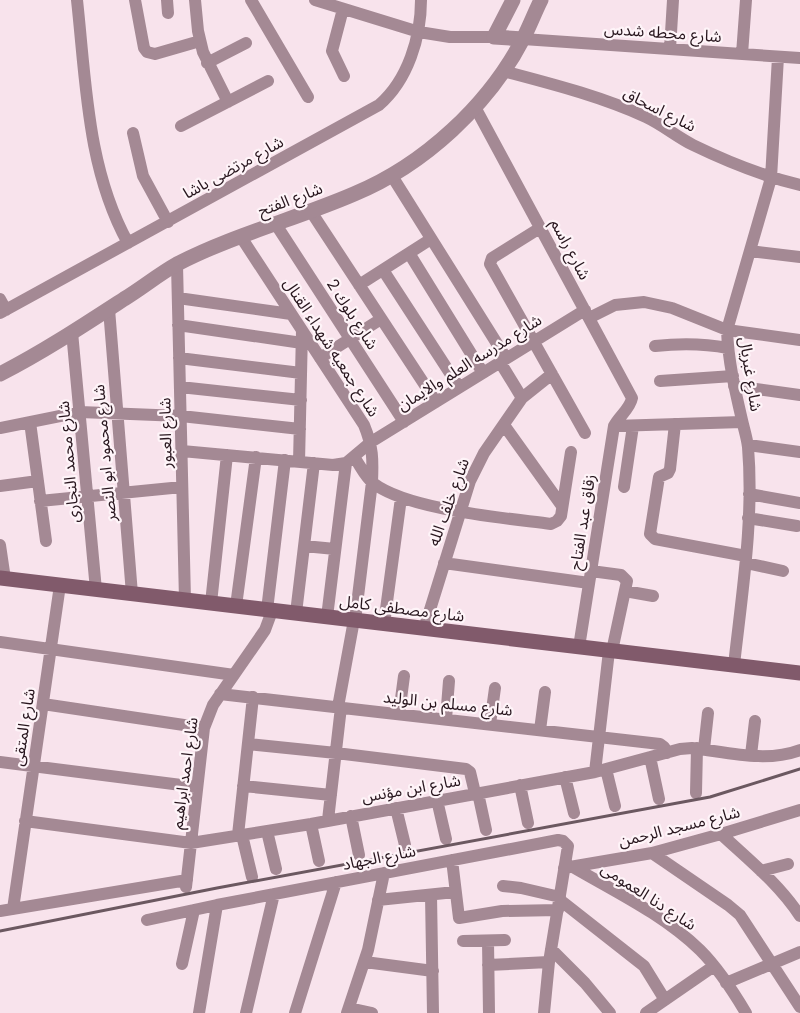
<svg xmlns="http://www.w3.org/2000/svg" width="800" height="1013" font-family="Poppins,'Noto Sans Arabic',sans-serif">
  <rect width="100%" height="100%" fill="#f8e3ec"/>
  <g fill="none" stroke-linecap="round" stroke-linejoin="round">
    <!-- minor -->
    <path stroke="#a48994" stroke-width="12" d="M77,0c9,82 10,169 51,243
      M135,0l9,48 3,4 8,2 45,-13
      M167,0l1,13
      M195,0l3,31 5,21 25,50
      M251,0l57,97
      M315,0l104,32 31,5h44
      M343,9l-11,42 12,25
      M523,39l277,19
      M670,49l3,-49
      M742,54l4,-54
      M207,63l39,-20
      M503,71c49,13 97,25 143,46 17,8 31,20 47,28 35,17 70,31 107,40
      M475,107l157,291c-2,11 -13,18 -18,28l-35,221
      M181,126l87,-45
      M133,133l10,43 25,46
      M392,176l114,182
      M310,210l126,192
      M275,223l129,199
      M540,228l-48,30 -2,6 95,169
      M241,237l123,188c9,22 9,34 8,57l-17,139
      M750,251l50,6
      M409,253l74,120
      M177,265l8,335
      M383,270l76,117
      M359,285l72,-46
      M178,298l113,16
      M0,299l6,11
      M109,309l23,285
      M0,313l379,-208c29,-25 42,-68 42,-105
      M589,318l26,-13 29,-3 28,6 55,22 73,10
      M178,325l124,18
      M72,332l24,258
      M655,346c26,-3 47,-3 73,2
      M179,358l122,15
      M320,358l61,-39
      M500,362l22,36
      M660,381l73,-5
      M734,386l66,9
      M180,387l121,13
      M30,422l16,119
      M675,424l-5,45 -2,4 -9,4 -9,57 5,5 91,17
      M504,425l58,81
      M614,426l128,-4
      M0,428l80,-16 101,4 119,13
      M748,445l52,7
      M182,451l151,14 13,-2 25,-21 214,-132
      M354,457c6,8 11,20 19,26 35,27 133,35 178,41l6,-3 4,-5 10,-64
      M299,462l3,-131
      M0,486l38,-5
      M624,487l9,-61
      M749,494l51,9
      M40,501l142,-14
      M748,518l49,8
      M0,545l5,34
      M304,546l31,3
      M444,563l145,20
      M746,563l37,8
      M591,571l30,4 6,6 -15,70
      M625,591l28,5
      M211,603l16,-148
      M236,606l20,-149
      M267,610l18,-150
      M296,613l18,-150
      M327,617l19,-154
      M384,624l17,-126
      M424,629l46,-148 14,-28 38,-55 30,-24
      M0,642l234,33
      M734,665c8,-72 20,-146 14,-218 -1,-9 -4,-18 -6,-27 -7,-30 -14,-60 -15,-90l44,-152 7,-121
      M220,694l440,50 4,3 3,6
      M43,704l161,24
      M338,707l16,-87
      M399,714l5,-38
      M446,719l3,-38
      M490,724l5,-36
      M540,730l5,-38
      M248,744l88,9 130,16 4,3 5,21
      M704,749l4,-36
      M751,755l4,-34
      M650,757l9,42
      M0,762l197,25
      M606,769l9,37
      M595,772l14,-121
      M565,777l9,36
      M520,785l8,38
      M243,786l88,9
      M478,793l8,37
      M696,793l1,-45
      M437,800l9,39
      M396,808l9,37
      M351,816l8,39
      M328,820l13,-113
      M25,821l166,22 120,-19 284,-52 85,-23 12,-1c35,4 74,15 108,2
      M311,824l8,37
      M267,831l9,38
      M721,834c28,26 58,50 79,82
      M238,835l15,-138
      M242,835l10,42
      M652,853l76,52 12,10 60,92
      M452,860l7,58 43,-7 56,-1
      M573,867c43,25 91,48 127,83 18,18 33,41 46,63
      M564,868l88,-15 69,-19 79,-24
      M761,871l27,-7
      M503,886l18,2 39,9
      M186,887l18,-159 9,-23 52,-75 7,-19
      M431,895l2,118
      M378,900l77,-8
      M560,900l84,66 21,34
      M13,909l47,-324
      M0,911l187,-31
      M147,920l70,-15 341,-65 5,1 5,5 -19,116 -5,51
      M463,941l42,-1
      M488,941l1,72
      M551,949l34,34 25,30
      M365,962l68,9
      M182,964l12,-54
      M488,965l61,-3
      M726,983l74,-31
      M349,1008l23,5
      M199,1013l18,-108
      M246,1013l28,-119
      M295,1013l41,-131
      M347,1013l21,-63 16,-77
      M646,1013l68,-47"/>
    <!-- tertiary -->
    <path stroke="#a48994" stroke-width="15" d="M513,0l-19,37 29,2
      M0,374c43,-22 84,-49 124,-75 18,-11 35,-25 53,-35 56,-29 119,-45 177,-70 70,-29 135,-89 170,-157 6,-12 11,-25 17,-37"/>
    <!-- secondary -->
    <path stroke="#815a6b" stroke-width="15" d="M0,578l800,95"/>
    <!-- rail -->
    <path stroke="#6b5860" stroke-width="3" d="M0,931l217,-43 493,-91 90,-28"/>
  </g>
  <g text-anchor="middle" stroke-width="4.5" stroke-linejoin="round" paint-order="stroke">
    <!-- street labels -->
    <g font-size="16" fill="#27151d" stroke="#fef4f8">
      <text transform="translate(663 32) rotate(4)" y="6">شارع محطه شدس</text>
      <text transform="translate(660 109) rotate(27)" y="6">شارع اسحاق</text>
      <text transform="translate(233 167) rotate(-29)" y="6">شارع مرتضى باشا</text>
      <text transform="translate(290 199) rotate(-21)" y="6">شارع الفتح</text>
      <text transform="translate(571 249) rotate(62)" y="6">شارع راسم</text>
      <text transform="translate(353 314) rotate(57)" y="6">شارع بلوك 2</text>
      <text transform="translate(332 347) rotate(57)" y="6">شارع جمعيه شهداء القنال</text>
      <text transform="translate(469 362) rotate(-32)" y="6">شارع مدرسه العلم والايمان</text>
      <text transform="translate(751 374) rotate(81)" y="6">شارع غبريال</text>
      <text transform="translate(165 433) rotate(-91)" y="6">شارع العبور</text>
      <text transform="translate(104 453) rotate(-95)" y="6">شارع محمود ابو النصر</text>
      <text transform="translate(68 462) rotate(-95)" y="6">شارع محمد النجارى</text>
      <text transform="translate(448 502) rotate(-70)" y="6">شارع خلف الله</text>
      <text transform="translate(582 522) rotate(-81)" y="6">زقاق عبد الفتاح</text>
      <text transform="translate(402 608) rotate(7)" y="6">شارع مصطفى كامل</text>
      <text transform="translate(448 703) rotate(6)" y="6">شارع مسلم بن الوليد</text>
      <text transform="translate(23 727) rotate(-81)" y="6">شارع المتقى</text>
      <text transform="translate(184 773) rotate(-82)" y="6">شارع احمد ابراهيم</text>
      <text transform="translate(411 788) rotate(-10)" y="6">شارع ابن مؤنس</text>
      <text transform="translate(679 826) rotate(-14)" y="6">شارع مسجد الرحمن</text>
      <text transform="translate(379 857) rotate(-11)" y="6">شارع الجهاد</text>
      <text transform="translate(649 896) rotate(33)" y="6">شارع دنا العمومى</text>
    </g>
  </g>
</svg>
